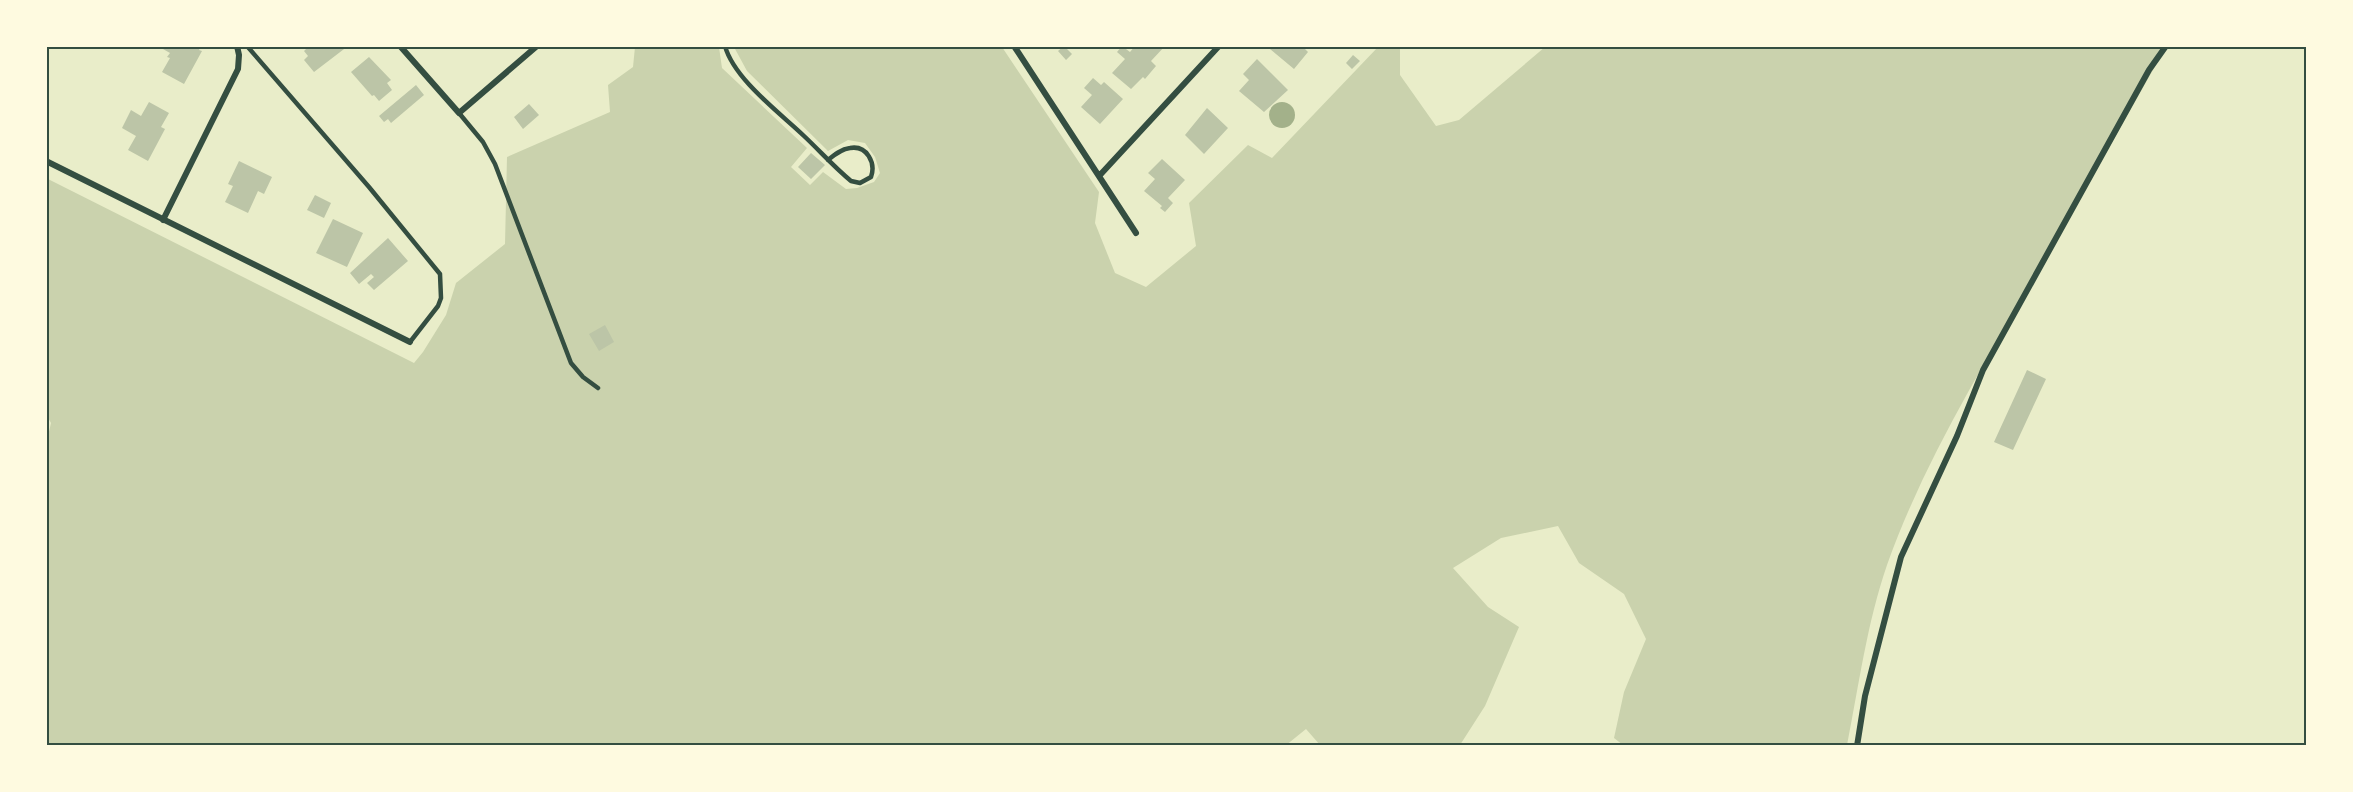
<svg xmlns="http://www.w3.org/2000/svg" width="2353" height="792" font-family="Roboto,sans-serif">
  <rect width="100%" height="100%" fill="#e9edc9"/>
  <!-- green -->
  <path fill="#cad2ad" d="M635,47h84l3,21 85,80 -16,19 19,18 13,-13 23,17 11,-1 17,-6 6,-9 -5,-16 -10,-14 -17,-3 -20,11 -81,-80 -13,-24h268l97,145 -4,31 20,50 31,14 50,-41 -7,-43 59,-58 24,13 106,-111h22v28l36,51 23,-6 86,-73h621c-44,77 -87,155 -132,232 -54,91 -111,185 -147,286 -20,58 -28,120 -40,180h-224l-9,-7 10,-46 22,-53 -22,-45 -45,-31 -21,-37 -57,12 -48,30 35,39 31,20 -34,79 -25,39h-140l-14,-16 -21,17 -1238,-1 -1,-300 5,-22 -5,-9v-236l368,185 9,-11 23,-37 10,-32 49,-39 2,-87 103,-45 -2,-27 25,-18z"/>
  <!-- water -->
  <path fill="#a3b18a" d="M1269 115a13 13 0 1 1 26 0a13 13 0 1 1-26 0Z"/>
  <!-- building -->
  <path fill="#bcc5a7" d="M165,46h36l-2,4 3,1 -18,33 -22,-12 8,-14 -3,-1 3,-4 -7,-4z
    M309,46h39l-34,26 -10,-12 4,-4 -4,-5z
    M1064,46l8,8 -6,6 -8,-9z
    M1122,46l8,6 5,-6h30l-14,15 5,5 -11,13 -2,-2 -12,12 -19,-16 13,-14 -8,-7z
    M1272,46h34l-2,2 4,4 -14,17 -24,-20z
    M1353,55l7,6 -8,8 -6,-6z
    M369,57l22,23 -4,3 5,7 -13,11 -5,-6 -2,1 -21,-24z
    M1257,59l31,31 -24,22 -25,-21 10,-11 -6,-6z
    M1093,78l8,7 3,-3 19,17 -23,25 -19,-17 11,-12 -8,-7z
    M416,85l8,10 -33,28 -3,-4 -4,3 -5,-6z
    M149,102l20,11 -8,14 4,2 -17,32 -20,-11 8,-14 -14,-8 9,-18 10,6z
    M529,104l10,11 -16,14 -9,-12z
    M1207,108l21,20 -24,26 -19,-19z
    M811,153l14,12 -14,14 -13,-12z
    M1162,159l23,21 -17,18 5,5 -8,9 -5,-4 2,-2 -18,-15 11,-12 -7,-6z
    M239,161l33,16 -8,17 -6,-3 -10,22 -23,-11 8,-16 -5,-2z
    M315,195l16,8 -7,15 -17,-8z
    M333,219l30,14 -16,34 -31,-14z
    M388,238l20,23 -34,29 -7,-7 7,-6 -3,-3 -12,10 -9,-11z
    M605,325l9,17 -15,9 -10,-17z
    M2027,370l19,9 -33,71 -19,-8z"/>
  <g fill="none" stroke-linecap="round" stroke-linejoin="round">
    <!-- service -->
    <path stroke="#344e41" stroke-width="4.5" d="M247,46l122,141 71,87 1,24 -3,8 -28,36
      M725,46c9,33 55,67 79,90 16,15 30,31 47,45l9,2 11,-6c5,-14 -4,-32 -21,-29 -9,1 -16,7 -22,12
      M459,113l24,29 12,22 76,199 12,14 15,11"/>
    <!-- minor -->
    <path stroke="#344e41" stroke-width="6" d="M400,46l59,67 78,-67
      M1014,46l122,187
      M46,161l364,181
      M1100,175l119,-129
      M163,220l75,-151 1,-14 -2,-9
      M1857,746l8,-50 36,-139 56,-121 26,-66 166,-300 17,-24"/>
  </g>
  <!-- border -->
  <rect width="2353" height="792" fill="none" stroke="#fefae0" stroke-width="96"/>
  <rect x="48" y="48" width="2257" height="696" fill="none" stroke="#344e41" stroke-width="2"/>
</svg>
